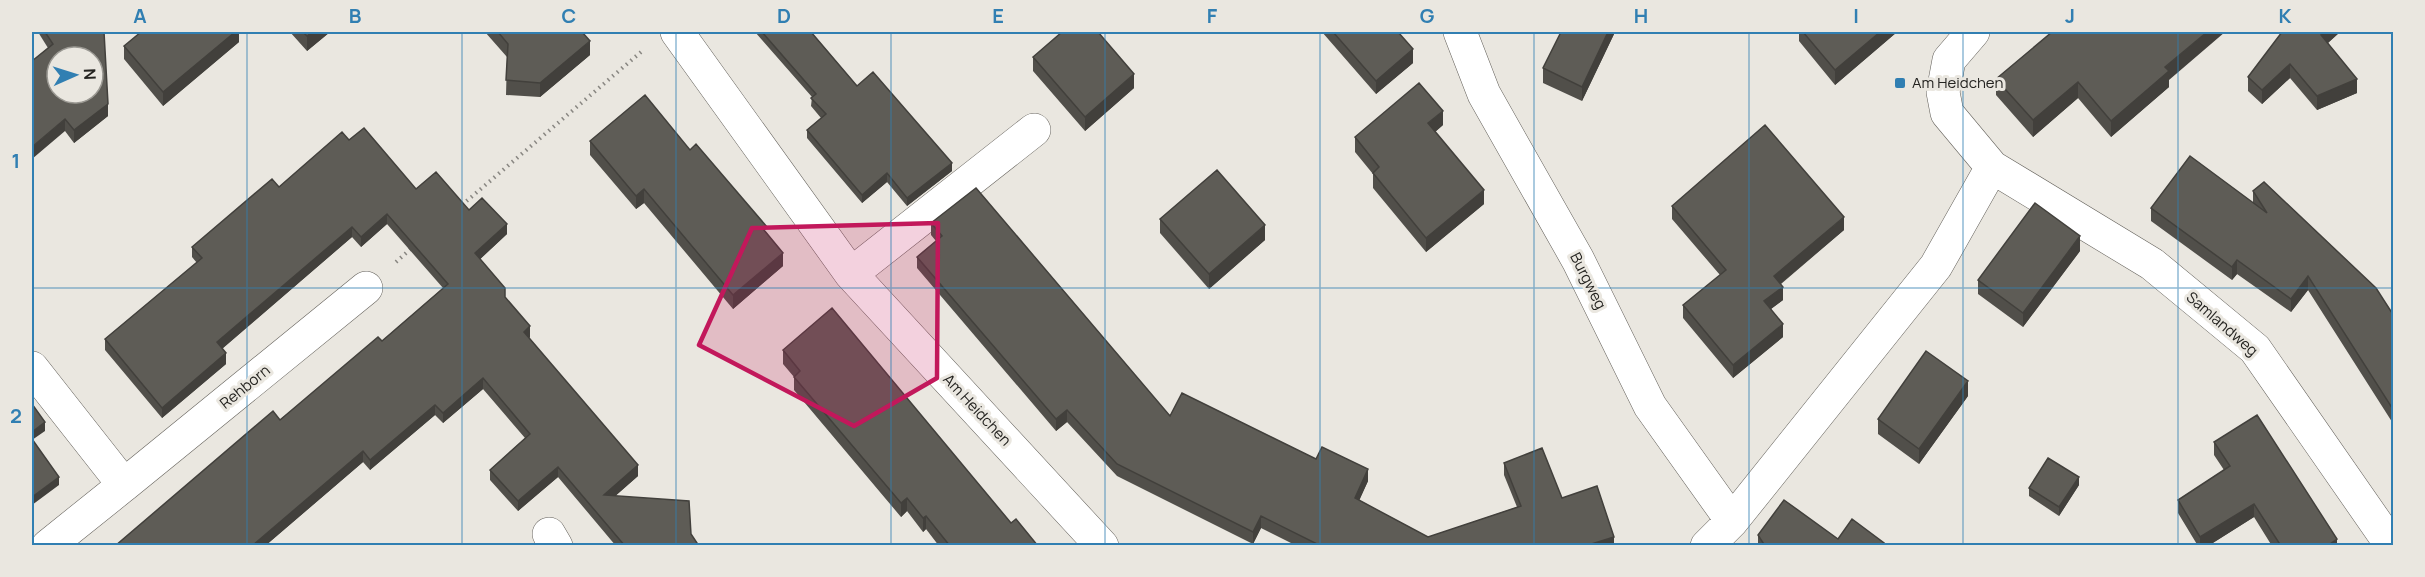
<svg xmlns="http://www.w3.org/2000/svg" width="2425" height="577" font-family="Manrope,sans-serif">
  <rect width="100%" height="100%" fill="#eae7e0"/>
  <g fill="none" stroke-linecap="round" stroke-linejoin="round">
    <defs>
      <path id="street" d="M677,32l174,242 251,272
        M1460,32l24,62 94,166 72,146 82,115
        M1992,167l160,97 103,85 137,197
        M851,274l183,-144
        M32,368l92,117 242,-197
        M549,534l7,12
        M48,546l76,-61
        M1707,546l25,-25 204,-255 56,-99 -45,-54 -4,-21 6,-32 24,-28"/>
    </defs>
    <!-- street casing -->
    <use href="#street" stroke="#64615b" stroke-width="34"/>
    <!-- path -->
    <path stroke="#898782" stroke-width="4" stroke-dasharray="1.5 4.5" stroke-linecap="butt" d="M462,205l179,-153
      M396,262l17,-15"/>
    <!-- street -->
    <use href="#street" stroke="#fff" stroke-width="33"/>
  </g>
  <!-- wall -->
  <path fill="#514f4a" d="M38,32h66l4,84 -34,27 -9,-12 -17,-83z
    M239,32v10l-76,64 -39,-47v-13z
    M290,32h40l-23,19z
    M485,32h97l8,23 -50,42 -34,-2 1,-38z
    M755,32h57v1l45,53 95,85 -45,35 -20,-24 -25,21 -55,-65v-8l14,-12 -10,-12 1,-9z
    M1322,32h76l15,31 -37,31z
    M1615,32l-33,69 -39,-18v-15z
    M1799,32h98l-62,53 -36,-44z
    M2282,32h58l-12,11 29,50 -40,17 -27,-32 -28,26 -14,-13v-14z
    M1033,57l101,31 -49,43 -52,-60z
    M1996,79l173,1v7l-58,50 -33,-39 -45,39 -37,-42z
    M1443,125l-8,7 49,72 -58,48 -53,-64v-14l-18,-22v-15z
    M349,140l67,49 53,21 38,24 -27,25 50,78 -1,1 109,138 -23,20 76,38 8,12h-83l-58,-69 -40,34 -28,-31v-10l35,-32 -42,-49 -40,34 -8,-8 -65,55 -7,-8 -98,84h-150l267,-205 61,-53 -56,-64 -26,23 -9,-10 -130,112 4,15 -64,54 -57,-68v-11l92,-76 -5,-6v-10l87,-60z
    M590,141l100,9 77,83 16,33 -50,43 -89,-106 -8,6 -46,-54z
    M2253,191l141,125v109l-86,-135 -17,22 -54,-38 -5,6 -81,-59v-13l102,-6z
    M1672,206l172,24 -63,54 2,16 -12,9 12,28 -50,41 -50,-60v-13l37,-30 -48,-56z
    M1160,219l105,21 -56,49 -49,-56z
    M931,223l239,193 146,43 52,22 -9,19 69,37 89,-30 -13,-32v-12l58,35 52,48h-317l-36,-18 -8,16 -136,-68 -50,-54 -11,9 -139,-163v-11l19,-16 -5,-6z
    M2080,251l-57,76 -45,-33v-14z
    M783,350l228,173 27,23h-99l-13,-17 -3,3 -16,-21 -6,6 -107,-127v-13l-11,-13z
    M1968,396l-49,68 -41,-30v-15z
    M2214,442l123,104h-65l-18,-29 -46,29h-10l-20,-33v-13l46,-30 -10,-15z
    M2079,485l-20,31 -30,-20v-8z
    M1758,535l80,4 46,7h-126z"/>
  <!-- shaded-wall -->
  <path fill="#42403c" d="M235,32h4v10l-76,64v-14z
    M312,32h18l-23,19v-15z
    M1608,32h7l-33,69v-14z
    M1880,32h17l-62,53v-15z
    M2207,32h18l-56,48v7l-58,50v-16l54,-54z
    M2325,32h15l-19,17v-14z
    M590,41v14l-50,42v-14z
    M1413,49v14l-37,31v-13z
    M2290,64v14l-28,26v-14z
    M1134,74v14l-49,43v-14z
    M2357,79v14l-40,17v-14z
    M2078,82v16l-45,39v-17z
    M108,104v12l-34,27v-13z
    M1443,111v14l-15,13v-15z
    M65,119v12l-33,28v-12z
    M952,163v8l-45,35v-8z
    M887,173v9l-25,21v-8z
    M644,189v14l-8,6v-13z
    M1484,190v14l-58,48v-14z
    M387,214v10l-26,23v-10z
    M1844,217v13l-70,59v-13z
    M507,224v10l-32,30v-11z
    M1265,225v15l-56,49v-15z
    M352,227v10l-135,116v-11z
    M2080,236v15l-57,76v-14z
    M783,253v13l-50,43v-14z
    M2237,260v14l-5,6v-13z
    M2308,276v14l-17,22v-13z
    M1783,287v13l-19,14v-13z
    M1783,324v13l-50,41v-13z
    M530,326v11l-6,5v-10z
    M226,353v11l-64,54v-10z
    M483,378v11l-40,34v-10z
    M1968,381v15l-49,68v-15z
    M435,405v10l-65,55v-10z
    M1067,410v12l-11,9v-12z
    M45,422v9l-13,9v-8z
    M363,451v11l-98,84h-13z
    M638,465v11l-34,30v-11z
    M558,467v10l-40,34v-10z
    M1368,469v12l-13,29v-12z
    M59,477v8l-27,20v-8z
    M2079,477v8l-20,31v-9z
    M907,498v13l-6,6v-14z
    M2254,504v13l-46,29h-8v-9z
    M926,516v13l-3,3v-14z
    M1261,516v12l-8,16v-12z
    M1614,537v9h-29z
    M2337,539v7h-10z"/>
  <!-- building -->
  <path fill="#5e5c56" stroke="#42403c" stroke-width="1.5" fill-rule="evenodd" d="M45,32h59l4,72 -34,26 -9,-11 -33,28v-86l21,-17zM57,57h36v36h-36z
    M141,32h94l-72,60 -39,-46z
    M303,32h9l-5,4z
    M498,32h84l8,9 -50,42 -34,-3 2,-36z
    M762,32h49l46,54 16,-14 79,91 -45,35 -20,-25 -25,22 -55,-65 19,-16 -15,-16 5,-4z
    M1062,32h36l36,42 -49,43 -52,-60z
    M1333,32h65l15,17 -37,32z
    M1561,32h47l-26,55 -39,-19z
    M1803,32h77l-45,38z
    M2052,32h155l-42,35 4,4 -58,50 -33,-39 -45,38 -37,-41z
    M2282,32h43l-4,3 36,44 -40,17 -27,-32 -28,26 -14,-13z
    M1419,83l24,28 -15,12 56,67 -58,48 -53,-65 6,-6 -24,-30z
    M645,95l45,55 6,-6 71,83 -3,3 19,23 -50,42 -89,-106 -8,7 -46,-55z
    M1765,125l79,92 -70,59 9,11 -19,14 19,23 -50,41 -50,-60 43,-35 -54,-64z
    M364,128l52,61 20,-17 33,38 13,-12 25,26 -32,29 30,35v9l25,29 -6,6 114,133 -34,30 85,6 2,33 8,12h-74l-67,-79 -40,34 -28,-31 40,-36 -47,-56 -40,35 -8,-8 -65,55 -7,-9 -111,95h-137l158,-135 7,9 98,-83 4,4 66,-57 -61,-70 -26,23 -9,-10 -135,115 9,11 -64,55 -57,-69 97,-81 -10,-11 80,-68 7,8 63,-55 7,8z
    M2190,156l77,57 -14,-22 11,-9 112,106 18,28v95l-86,-135 -17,23 -54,-39 -5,7 -81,-59z
    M1217,170l48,55 -56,49 -49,-55z
    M976,188l194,228 12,-23 134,66 6,-12 46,22 -13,29 73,39 93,-31 -17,-43 38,-15 20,50 35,-12 17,51 -29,9h-264l-60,-30 -8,16 -136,-68 -50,-54 -11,9 -139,-162 25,-21 -11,-13z
    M2035,203l45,33 -57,77 -45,-33z
    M832,308l179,215 5,-4 22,27h-88l-24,-30 -3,2 -16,-20 -6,5 -107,-126 6,-6 -17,-21z
    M1926,351l42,30 -49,68 -41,-30z
    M32,404l13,18 -13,10z
    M2257,415l80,124 -10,7h-46l-27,-42 -54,33 -22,-37 52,-34 -16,-24z
    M32,439l27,38 -27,20z
    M2048,458l31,19 -20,30 -30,-19z
    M1784,500l54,39 14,-20 32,24 -2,3h-117l-7,-11z"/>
  <!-- marked area -->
  <path fill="#c2185b" fill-opacity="0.2" stroke="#c2185b" stroke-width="4.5" stroke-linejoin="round" d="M938,223l-1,155 -83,48 -155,-81 53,-117z"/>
  <!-- grid -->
  <path fill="none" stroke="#317fb2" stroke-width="1.5" stroke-opacity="0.55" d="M247,32v514M462,32v514M676,32v514M891,32v514M1105,32v514M1320,32v514M1534,32v514M1749,32v514M1963,32v514M2178,32v514M32,288h2362"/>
  <!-- markers -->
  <rect fill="#317fb2" stroke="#eae7e0" stroke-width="2" x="1894" y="77" width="12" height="12" rx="3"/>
  <g text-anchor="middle" stroke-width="6" stroke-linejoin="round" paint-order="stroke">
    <!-- poi labels -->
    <g font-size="15" fill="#242320" stroke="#eae7e0" text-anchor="start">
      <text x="1912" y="88">Am Heidchen</text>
    </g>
    <!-- street labels -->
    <g font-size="15" fill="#242320" stroke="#eae7e0">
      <text transform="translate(1588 281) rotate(63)" y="5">Burgweg</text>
      <text transform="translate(2222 324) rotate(41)" y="5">Samlandweg</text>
      <text transform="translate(245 387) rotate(-39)" y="5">Rehborn</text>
      <text transform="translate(977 410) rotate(47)" y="5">Am Heidchen</text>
    </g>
  </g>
  <!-- border -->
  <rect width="2425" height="577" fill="none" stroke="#eae7e0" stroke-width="66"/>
  <!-- north arrow -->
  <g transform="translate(75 75) rotate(87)"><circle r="28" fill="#eae7e0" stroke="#9b9993" stroke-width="1.5"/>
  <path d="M0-4.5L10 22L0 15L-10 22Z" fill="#317fb2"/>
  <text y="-9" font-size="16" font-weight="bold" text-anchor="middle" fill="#242320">N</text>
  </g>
  <rect x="33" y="33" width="2359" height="511" fill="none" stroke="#317fb2" stroke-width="2"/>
  <g font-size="20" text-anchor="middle" font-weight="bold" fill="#317fb2">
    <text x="140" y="23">A</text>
    <text x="355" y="23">B</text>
    <text x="569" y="23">C</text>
    <text x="784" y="23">D</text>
    <text x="998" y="23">E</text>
    <text x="1212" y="23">F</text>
    <text x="1427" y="23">G</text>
    <text x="1641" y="23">H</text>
    <text x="1856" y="23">I</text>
    <text x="2070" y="23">J</text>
    <text x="2285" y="23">K</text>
    <text x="16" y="168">1</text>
    <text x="16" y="423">2</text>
  </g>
</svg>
